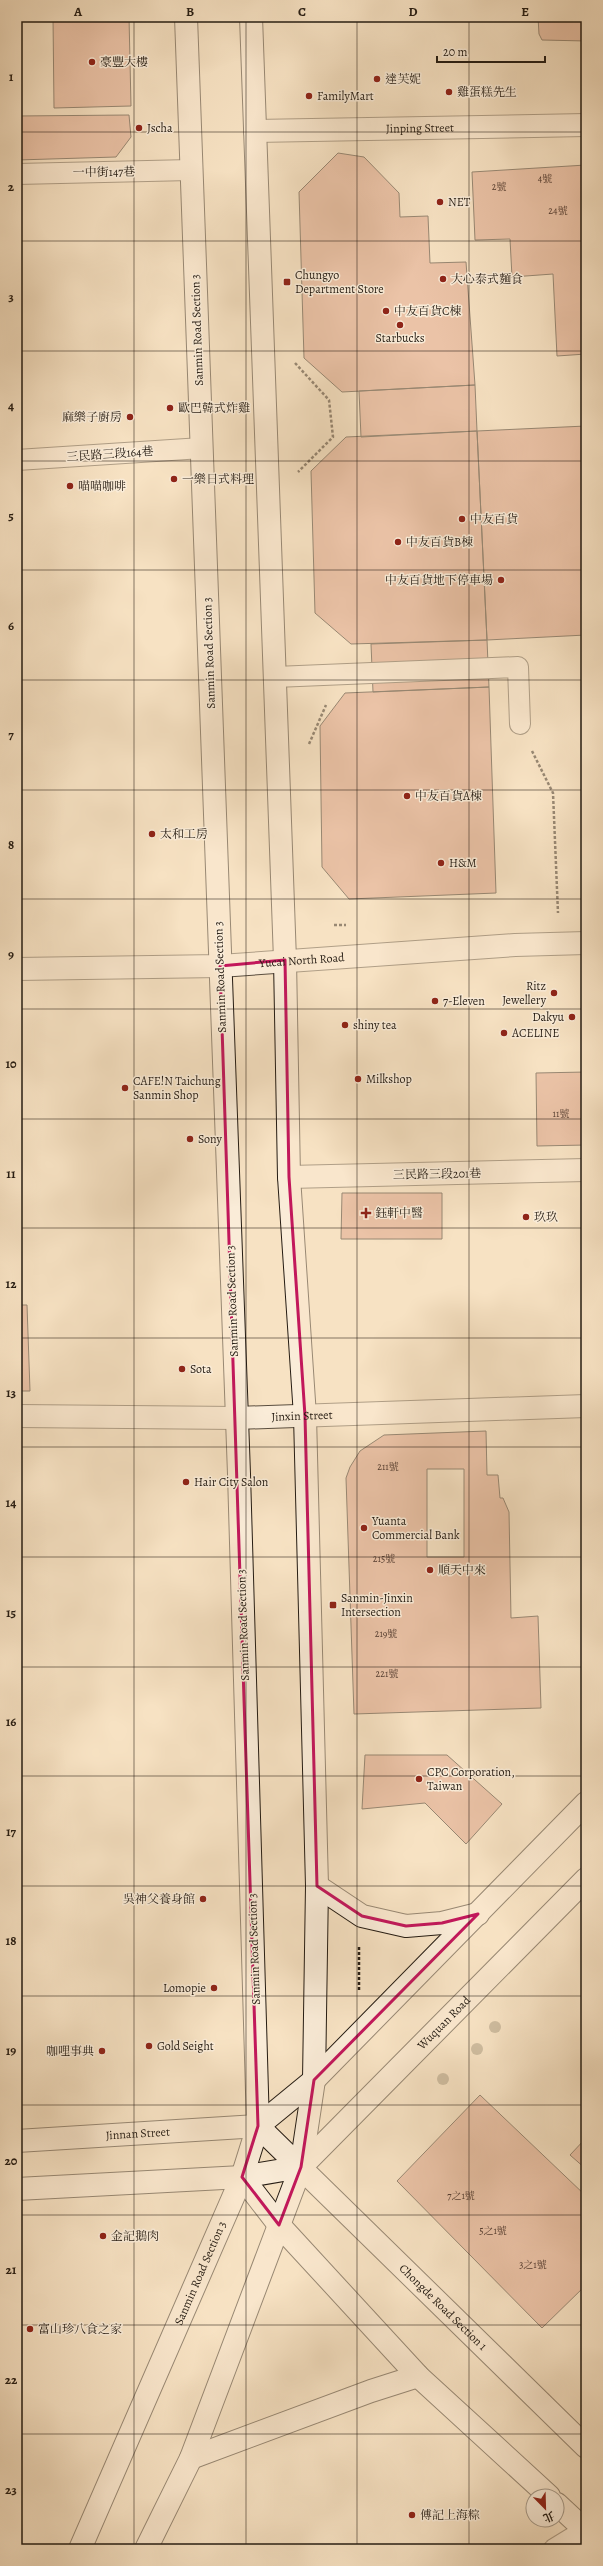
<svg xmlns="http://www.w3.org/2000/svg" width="603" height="2566" font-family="Alegreya,'Noto Serif TC',serif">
  <rect width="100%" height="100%" fill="#f7e2c3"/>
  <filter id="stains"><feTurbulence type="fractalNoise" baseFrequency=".005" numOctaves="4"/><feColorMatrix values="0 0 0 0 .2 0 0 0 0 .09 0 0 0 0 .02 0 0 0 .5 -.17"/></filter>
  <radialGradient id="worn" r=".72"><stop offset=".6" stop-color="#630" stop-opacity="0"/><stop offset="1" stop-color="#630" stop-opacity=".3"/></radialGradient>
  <!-- building -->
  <path fill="#dc9e85" stroke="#251c13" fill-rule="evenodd" d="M70,17h59l2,89 -77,2 -1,-90z
    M538,17h48v24l-44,-1 -3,-6z
    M129,115l2,22 -15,20 -99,3v-44z
    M338,153l26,4 35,36 1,24 28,-1 2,47 36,-1 9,123 -133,7 -38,-34 -5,-166z
    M586,165v189l-29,2 -4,-82 -41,3 -2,-38 -35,1 -3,-68z
    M475,385l2,46 -116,6 -2,-46z
    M586,426v209l-99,5 -10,-209z
    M477,431l10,209 -136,4 -36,-31 -4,-142 35,-34z
    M487,640l2,47 -116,5 -2,-48z
    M489,687l7,206 -147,6 -27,-32 -2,-141 25,-33z
    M586,1072v73l-49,1 -1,-73z
    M342,1193h100v46h-101z
    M17,1305h10l3,86h-13z
    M486,1431l1,44h11l2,23h3l6,14 2,106 27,-2 3,92 -187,6 -8,-236 4,-11 10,-16 24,-16zM427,1469h37v88h-37z
    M365,1755h82l55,49 -36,40 -41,-41 -63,6z
    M480,2095l106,101v89l-44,43 -145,-147z
    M586,2138v31l-16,-14z"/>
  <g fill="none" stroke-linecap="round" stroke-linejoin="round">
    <defs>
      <path id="lane" d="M17,174l174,-4
        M17,460l185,-12
        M275,677l243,-10 2,57
        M554,2549l31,-19"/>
      <g id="street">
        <path id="s1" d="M255,131l331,-6"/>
        <path id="s2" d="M17,969l203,-3 295,-21 71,-2"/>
        <path d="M289,1177l297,-7"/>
        <path id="s3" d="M17,1416l219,2 350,-12"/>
      </g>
      <g id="secondary">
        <path d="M317,1886l45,30 44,10 36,-3 36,-9"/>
        <path d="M258,2126l56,-46 272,-277"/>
        <path id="s4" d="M258,2126l328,321"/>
        <path id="s5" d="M17,2141l241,-15"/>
        <path id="s6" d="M301,2167l285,-288"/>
        <path d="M242,2177l37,48 139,151 131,120"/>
        <path d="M17,2189l225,-12 59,-10"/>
        <path d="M191,2458l180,-67 47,-15"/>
        <path d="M557,2504l29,27"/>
        <path id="s7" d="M80,2549l162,-372 16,-51 -19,-652 -53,-1457"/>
        <path d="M146,2549l45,-91 110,-291 13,-87 3,-194 -12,-470 -16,-239 -4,-217 -34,-943"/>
      </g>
    </defs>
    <!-- lane casing -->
    <use href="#lane" stroke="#5a4e3f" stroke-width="22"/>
    <!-- street casing -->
    <use href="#street" stroke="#5a4e3f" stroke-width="24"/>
    <!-- secondary casing -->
    <use href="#secondary" stroke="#251c13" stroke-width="24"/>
    <!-- path -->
    <path stroke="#251c13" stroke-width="2.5" stroke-dasharray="3 2" stroke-linecap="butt" d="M295,363l34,37 4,37 -35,35
      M309,744l17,-39
      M532,751l21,42 5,120
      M334,925h12
      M359,1947v43"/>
    <!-- lane -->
    <use href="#lane" stroke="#faecd8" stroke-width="20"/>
    <!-- street -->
    <use href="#street" stroke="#faecd8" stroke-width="22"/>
    <!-- secondary -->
    <use href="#secondary" stroke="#faecd8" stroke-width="22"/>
  </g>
  <!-- trees -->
  <g fill="#9d9177">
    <circle cx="495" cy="2027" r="6"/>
    <circle cx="477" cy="2049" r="6"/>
    <circle cx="443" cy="2079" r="6"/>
  </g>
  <!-- marked area -->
  <path d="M0 0H603V2566H0ZM285,960l4,217 16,239 12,470 45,30 44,10 36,-3 36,-9 -164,166 -13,87 -22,58 -37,-48 16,-51 -38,-1160z" fill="#f7e2c3" fill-opacity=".55" fill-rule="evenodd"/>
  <path fill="none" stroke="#c2185b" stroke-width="3" stroke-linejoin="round" d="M285,960l4,217 16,239 12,470 45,30 44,10 36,-3 36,-9 -164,166 -13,87 -22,58 -37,-48 16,-51 -38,-1160z"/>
  <!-- grid -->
  <path fill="none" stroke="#251c13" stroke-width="1" stroke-opacity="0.55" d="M134,17v2532M246,17v2532M357,17v2532M469,17v2532M17,132h569M17,241h569M17,351h569M17,461h569M17,570h569M17,680h569M17,790h569M17,899h569M17,1009h569M17,1119h569M17,1228h569M17,1338h569M17,1447h569M17,1557h569M17,1667h569M17,1776h569M17,1886h569M17,1996h569M17,2105h569M17,2215h569M17,2325h569M17,2434h569"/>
  <!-- markers -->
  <g fill="#8f2418" stroke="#faecd8" stroke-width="1.5">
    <circle cx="92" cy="62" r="4"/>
    <circle cx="377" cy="79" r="4"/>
    <circle cx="449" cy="92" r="4"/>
    <circle cx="309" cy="96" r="4"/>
    <circle cx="139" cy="128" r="4"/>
    <circle cx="440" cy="202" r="4"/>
    <circle cx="443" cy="279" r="4"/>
    <rect x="283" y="278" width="8" height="8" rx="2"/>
    <circle cx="386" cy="311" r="4"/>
    <circle cx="400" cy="325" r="4"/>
    <circle cx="170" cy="408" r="4"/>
    <circle cx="130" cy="417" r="4"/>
    <circle cx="174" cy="479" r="4"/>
    <circle cx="70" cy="486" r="4"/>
    <circle cx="462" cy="519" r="4"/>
    <circle cx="398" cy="542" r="4"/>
    <circle cx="501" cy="580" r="4"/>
    <circle cx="407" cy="796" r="4"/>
    <circle cx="152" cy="834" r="4"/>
    <circle cx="441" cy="863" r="4"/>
    <circle cx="554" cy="993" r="4"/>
    <circle cx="435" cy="1001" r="4"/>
    <circle cx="572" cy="1017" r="4"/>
    <circle cx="345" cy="1025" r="4"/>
    <circle cx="504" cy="1033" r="4"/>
    <circle cx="358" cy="1079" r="4"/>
    <circle cx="125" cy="1088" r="4"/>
    <circle cx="190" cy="1139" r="4"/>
    <path d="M364 1207h4v4h4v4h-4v4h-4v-4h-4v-4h4z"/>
    <circle cx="526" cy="1217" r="4"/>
    <circle cx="182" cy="1369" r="4"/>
    <circle cx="186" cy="1482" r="4"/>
    <circle cx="364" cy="1528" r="4"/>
    <circle cx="430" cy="1570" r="4"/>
    <rect x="329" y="1601" width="8" height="8" rx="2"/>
    <circle cx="419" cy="1779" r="4"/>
    <circle cx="203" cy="1899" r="4"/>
    <circle cx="214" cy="1988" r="4"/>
    <circle cx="149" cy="2046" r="4"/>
    <circle cx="102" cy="2051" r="4"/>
    <circle cx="103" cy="2236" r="4"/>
    <circle cx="30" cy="2329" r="4"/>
    <circle cx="412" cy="2515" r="4"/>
  </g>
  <g text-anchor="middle" stroke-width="3" stroke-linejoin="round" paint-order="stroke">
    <!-- number labels -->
    <g font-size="10" fill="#533c30">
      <text x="545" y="182">4號</text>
      <text x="499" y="190">2號</text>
      <text x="558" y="214">24號</text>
      <text x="561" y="1117">11號</text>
      <text x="388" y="1470">211號</text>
      <text x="384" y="1562">215號</text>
      <text x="386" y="1637">219號</text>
      <text x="387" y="1677">221號</text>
      <text x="461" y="2199">7之1號</text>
      <text x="493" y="2234">5之1號</text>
      <text x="533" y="2268">3之1號</text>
    </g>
    <!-- poi labels -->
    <g font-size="12" fill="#251c13" stroke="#faecd8" text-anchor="start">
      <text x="100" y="66">豪豐大樓</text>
      <text x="385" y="83">達芙妮</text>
      <text x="457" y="96">雞蛋糕先生</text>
      <text x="317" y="100">FamilyMart</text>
      <text x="147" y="132">Jscha</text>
      <text x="448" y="206">NET</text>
      <text x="295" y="279">Chungyo<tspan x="295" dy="14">Department Store</tspan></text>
      <text x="451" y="283">大心泰式麵食</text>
      <text x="394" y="315">中友百貨C棟</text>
      <text x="400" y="342" text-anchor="middle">Starbucks</text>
      <text x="178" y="412">歐巴韓式炸雞</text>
      <text x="122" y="421" text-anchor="end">麻樂子廚房</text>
      <text x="182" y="483">一樂日式料理</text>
      <text x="78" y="490">喵喵咖啡</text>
      <text x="470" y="523">中友百貨</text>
      <text x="406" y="546">中友百貨B棟</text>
      <text x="493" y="584" text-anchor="end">中友百貨地下停車場</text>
      <text x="415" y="800">中友百貨A棟</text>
      <text x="160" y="838">太和工房</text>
      <text x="449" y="867">H&amp;M</text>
      <text x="546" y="990" text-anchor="end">Ritz<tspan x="546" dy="14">Jewellery</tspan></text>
      <text x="443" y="1005">7-Eleven</text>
      <text x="564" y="1021" text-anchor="end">Dakyu</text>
      <text x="353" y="1029">shiny tea</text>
      <text x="512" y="1037">ACELINE</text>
      <text x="366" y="1083">Milkshop</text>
      <text x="133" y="1085">CAFE!N Taichung<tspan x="133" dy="14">Sanmin Shop</tspan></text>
      <text x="198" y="1143">Sony</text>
      <text x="375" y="1217">鈺軒中醫</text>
      <text x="534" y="1221">玖玖</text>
      <text x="190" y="1373">Sota</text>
      <text x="194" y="1486">Hair City Salon</text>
      <text x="372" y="1525">Yuanta<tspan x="372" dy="14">Commercial Bank</tspan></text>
      <text x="438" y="1574">順天中來</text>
      <text x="341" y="1602">Sanmin-Jinxin<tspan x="341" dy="14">Intersection</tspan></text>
      <text x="427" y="1776">CPC Corporation,<tspan x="427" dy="14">Taiwan</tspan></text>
      <text x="195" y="1903" text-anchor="end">吳神父養身館</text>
      <text x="206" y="1992" text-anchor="end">Lomopie</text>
      <text x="157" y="2050">Gold Seight</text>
      <text x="94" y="2055" text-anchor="end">咖哩事典</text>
      <text x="111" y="2240">金記鵝肉</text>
      <text x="38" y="2333">富山珍八食之家</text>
      <text x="420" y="2519">傅記上海粽</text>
    </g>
    <!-- street labels -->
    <g font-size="12" fill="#251c13" stroke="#faecd8">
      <text dy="4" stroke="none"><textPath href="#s1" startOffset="165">Jinping Street</textPath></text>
      <text transform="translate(104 172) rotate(-1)" y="4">一中街147巷</text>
      <text transform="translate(197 330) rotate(-92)" y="4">Sanmin Road Section 3</text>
      <text transform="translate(110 454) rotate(-4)" y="4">三民路三段164巷</text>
      <text transform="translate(209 653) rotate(-92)" y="4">Sanmin Road Section 3</text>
      <text dy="4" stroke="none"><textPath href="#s2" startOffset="285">Yucai North Road</textPath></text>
      <text transform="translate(220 977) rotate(-92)" y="4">Sanmin Road Section 3</text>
      <text transform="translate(437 1174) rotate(-1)" y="4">三民路三段201巷</text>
      <text transform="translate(232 1301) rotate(-92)" y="4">Sanmin Road Section 3</text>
      <text dy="4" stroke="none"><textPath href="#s3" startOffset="285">Jinxin Street</textPath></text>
      <text transform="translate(243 1625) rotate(-92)" y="4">Sanmin Road Section 3</text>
      <text transform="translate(254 1949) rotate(-92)" y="4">Sanmin Road Section 3</text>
      <text dy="4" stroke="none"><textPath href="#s6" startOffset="203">Wuquan Road</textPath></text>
      <text dy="4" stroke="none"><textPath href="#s5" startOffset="121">Jinnan Street</textPath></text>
      <text dy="4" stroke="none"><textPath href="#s7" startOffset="301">Sanmin Road Section 3</textPath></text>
      <text dy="4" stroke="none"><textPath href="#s4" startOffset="259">Chongde Road Section 1</textPath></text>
    </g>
  </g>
  <!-- margin -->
  <rect width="603" height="2566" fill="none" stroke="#f7e2c3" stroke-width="44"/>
  <!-- north arrow -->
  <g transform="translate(545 2508) rotate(157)"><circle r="19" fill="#faecd8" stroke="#a59989"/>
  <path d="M0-3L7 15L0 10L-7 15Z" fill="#8f2418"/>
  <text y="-6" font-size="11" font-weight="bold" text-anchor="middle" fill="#251c13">北</text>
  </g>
  <!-- scale -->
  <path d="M437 56v6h108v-6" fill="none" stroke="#251c13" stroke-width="2"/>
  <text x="443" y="56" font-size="12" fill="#251c13" stroke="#faecd8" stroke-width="3" paint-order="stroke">20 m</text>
  <rect x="22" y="22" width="559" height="2522" fill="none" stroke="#251c13" stroke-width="1.5"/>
  <g font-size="13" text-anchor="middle" font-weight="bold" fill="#251c13">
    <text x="78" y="16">A</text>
    <text x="190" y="16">B</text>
    <text x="302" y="16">C</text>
    <text x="413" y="16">D</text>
    <text x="525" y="16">E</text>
    <text x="11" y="81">1</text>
    <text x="11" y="191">2</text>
    <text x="11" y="301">3</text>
    <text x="11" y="410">4</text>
    <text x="11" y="520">5</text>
    <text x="11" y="630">6</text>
    <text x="11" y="739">7</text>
    <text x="11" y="849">8</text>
    <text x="11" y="959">9</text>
    <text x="11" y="1068">10</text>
    <text x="11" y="1178">11</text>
    <text x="11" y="1288">12</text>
    <text x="11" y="1397">13</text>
    <text x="11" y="1507">14</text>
    <text x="11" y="1617">15</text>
    <text x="11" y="1726">16</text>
    <text x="11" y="1836">17</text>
    <text x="11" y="1945">18</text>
    <text x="11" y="2055">19</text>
    <text x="11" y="2165">20</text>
    <text x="11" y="2274">21</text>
    <text x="11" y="2384">22</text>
    <text x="11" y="2494">23</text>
  </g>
  <rect width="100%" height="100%" filter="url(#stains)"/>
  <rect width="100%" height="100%" fill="url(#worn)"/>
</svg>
